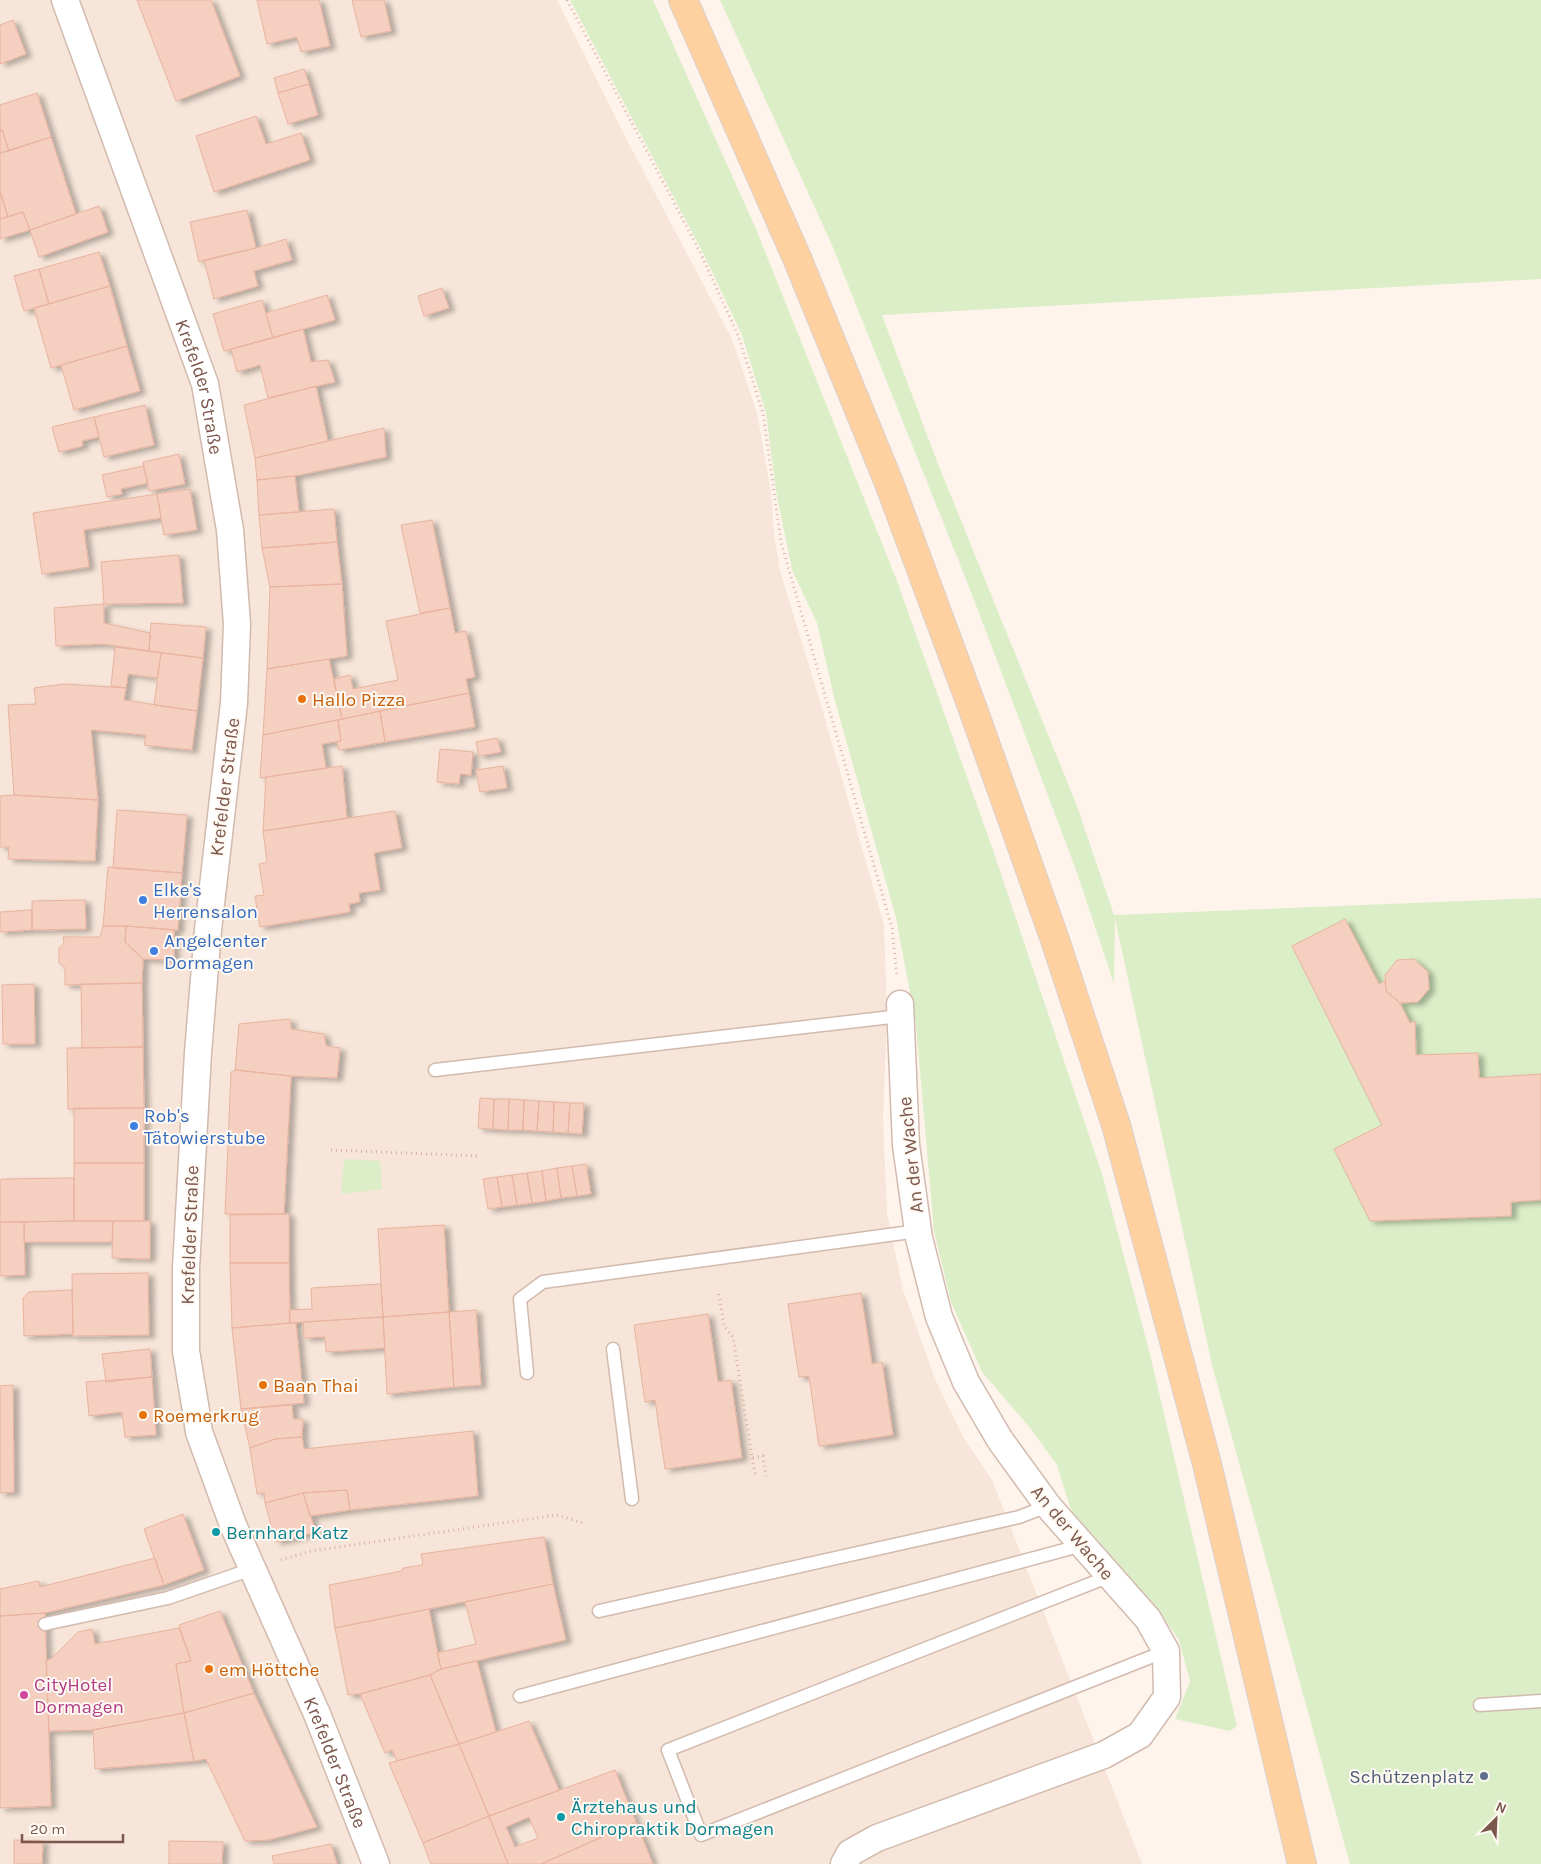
<svg xmlns="http://www.w3.org/2000/svg" width="1541" height="1864" font-family="Karla,sans-serif">
  <defs>
    <filter id="shadow"><feDropShadow dx="5.5" dy="3" stdDeviation="2.5" flood-color="#0004"/></filter>
  </defs>
  <rect width="100%" height="100%" fill="#fef4eb"/>
  <!-- residential -->
  <path fill="#f6e5d8" d="M0,0h557l60,121 115,218 25,74 14,79 3,41 6,38 41,134 63,220 3,90 -4,104 4,94 16,77 32,89 28,58 29,43 150,384h-1142z"/>
  <!-- green -->
  <path fill="#dbeec7" d="M570,0h83l103,229 141,352 96,269 109,324 48,180 87,372 -7,5 -55,-12 15,-38 -11,-41 -22,-32 -86,-98 -14,-45 -26,-36 -49,-57 -31,-70 -17,-71 -18,-206 -20,-107 -61,-217 -18,-78 -25,-53 -16,-79 -10,-78 -24,-78 -39,-82z
    M720,0h821v279l-659,36 56,149 139,342 37,109 427,-17v966h-191l-138,-499 -97,-446 -1,65 -39,-117 -107,-283 -136,-339z
    M344,1159l36,2 2,28 -41,5z"/>
  <!-- building -->
  <path fill="#f5cfc0" stroke="#e9b39f" fill-rule="evenodd" filter="url(#shadow)" d="M137,0h74l29,76 -64,25z
    M257,0h62l11,46 -29,6 -4,-15 -30,7z
    M352,0h32l7,31 -30,6z
    M13,20l13,34 -26,10v-39z
    M304,69l5,15 -31,9 -4,-15z
    M309,84l9,31 -30,9 -10,-31z
    M37,93l14,44 -42,14 -7,-21h-2v-25z
    M256,116l10,28 35,-11 9,27 -96,32 -18,-56z
    M0,130h2l7,21 -9,2z
    M51,137l25,77 -46,16 -7,-18 -15,5 -8,-26v-38z
    M0,191l8,26 -8,2z
    M99,206l9,26 -69,25 -9,-27z
    M247,210l9,38 -57,14 -9,-40z
    M23,212l7,18 -30,9v-20z
    M286,239l6,21 -38,11 4,15 -44,13 -10,-39 52,-12z
    M99,252l11,34 -61,18 -10,-35z
    M39,269l10,35 -25,7 -10,-35z
    M110,286l17,60 -76,22 -17,-60z
    M442,288l7,20 -25,8 -6,-20z
    M327,295l8,25 -62,18 -7,-25z
    M262,300l11,38 -49,13 -11,-37z
    M303,329l8,33 17,-2 7,22 -67,16 -8,-33 -23,7 -6,-23z
    M127,346l13,45 -66,19 -13,-45z
    M316,386l12,55 -73,17 -11,-53z
    M145,405l9,40 -50,12 -10,-40z
    M94,417l5,20 -17,4 1,5 -24,6 -7,-25z
    M384,428l2,29 -91,19 -38,4 -2,-22z
    M179,454l6,30 -36,7 -6,-29z
    M143,466l5,17 -27,6 1,5 -15,3 -5,-22z
    M295,476l4,36 -40,3 -2,-35z
    M190,489l7,41 -33,5 -7,-41z
    M157,494l4,24 -77,12 5,37 -47,7 -9,-61z
    M334,509l3,33 -75,6 -3,-33z
    M432,520l18,88 -30,5 -19,-88z
    M337,542l5,42 -72,3 -8,-39z
    M179,555l4,48 -79,1 -3,-42z
    M342,584l5,72 -80,13 3,-82z
    M104,604v19l46,10 -1,18 -46,-7 -47,2 -2,-38z
    M450,608l5,25 11,-2 9,46 -9,2 3,14 -127,26 -8,-40 16,-4 3,14 45,-9 -12,-59z
    M151,623l55,4 -3,31 -54,-7z
    M115,647l46,6 -4,25 -29,-4 -2,14 -15,-2z
    M161,653l42,5 -6,53 -43,-6z
    M329,659l13,60 -79,16 4,-66z
    M64,684l62,4 -2,12 73,11 -5,39 -48,-5 2,-10 -55,-5 7,70 -84,-5 -6,-90 28,-1 -2,-16z
    M469,693l6,34 -90,15 -5,-31z
    M380,711l5,31 -46,8 -2,-8 4,-1 -3,-21z
    M338,720l3,21 -19,3 4,24 -66,10 3,-43z
    M497,738l4,14 -22,4 -3,-14z
    M440,749l33,3 -2,23 -11,-1 -1,10 -22,-2z
    M342,766l5,52 -84,13 3,-54z
    M503,766l4,22 -27,4 -4,-22z
    M14,795l84,5 -3,61 -87,-2 1,-12h-9v-51z
    M117,810l70,5 -5,58 -69,-5z
    M395,811l7,37 -28,5 6,37 -21,3 1,9 -11,2 1,8 -90,15 -5,-31 9,-1 -5,-31 8,-2 -4,-31z
    M108,867l74,6 -4,57 -52,-4h-23z
    M85,900l1,29 -54,1v-29z
    M32,910v20l-32,2v-20z
    M1345,919l34,65 6,-3 1,10 14,12 10,20 5,-2 1,34 62,-2 1,25 62,-4v126l-30,2v14l-141,5 -36,-72 48,-24 -90,-179z
    M103,926h23l-1,16 18,17 -1,24 -77,2v-17l-6,-5v-15l5,-5 -1,-6h37z
    M126,926l48,4v30l-31,-1 -18,-17z
    M1414,959l14,13 1,17 -11,13 -18,1 -14,-12 -1,-16 12,-15z
    M142,983l1,64 -61,1 -1,-64z
    M34,984l1,60h-32l-1,-59z
    M290,1019l1,10 33,5 2,12 14,2 -3,30 -46,-2 -56,-6 4,-46z
    M143,1047l1,61 -76,1 -1,-61z
    M235,1070l56,6 -7,138h-59l6,-142z
    M480,1098l14,1 -1,30 -15,-1z
    M494,1099h15l-1,31 -15,-1z
    M509,1099l15,1 -1,30h-15z
    M524,1100l15,1 -2,30 -14,-1z
    M539,1101l15,1 -1,30 -16,-1z
    M554,1102l16,1 -2,30 -15,-1z
    M570,1103h14l-2,31 -14,-1z
    M74,1108h70v55h-70z
    M74,1163h70v58h-70z
    M586,1164l5,30 -14,2 -5,-30z
    M572,1166l5,30 -16,2 -4,-30z
    M557,1168l4,30 -15,3 -4,-30z
    M542,1171l4,30 -14,2 -5,-30z
    M527,1173l5,30 -15,2 -5,-30z
    M512,1175l5,30 -15,2 -5,-30z
    M497,1177l5,30 -14,2 -5,-30z
    M74,1178v43l-74,1v-42l2,-1z
    M289,1214v49h-59v-48z
    M74,1221h39l-1,21h-88v-20z
    M113,1221h37v38l-38,-1z
    M0,1222h24l1,53 -25,1z
    M444,1225l5,87 -66,5 -5,-88z
    M230,1263h59l1,60 -58,5z
    M148,1273l1,62 -76,1 -1,-62z
    M381,1284l2,33 -93,6 -1,-13 23,-1 -1,-21z
    M72,1290l1,44 -49,2 -1,-38 6,-6z
    M861,1293l11,71 10,-2 11,73 -74,11 -10,-70 -10,1 -11,-73z
    M476,1310l5,75 -27,2 -5,-75z
    M449,1312l5,75 -67,7 -4,-77z
    M708,1314l10,68 13,-2 11,78 -77,11 -10,-69 -10,2 -11,-77z
    M383,1317l2,31 -59,4 -1,-15 -21,1 -1,-16z
    M290,1323h6l8,80 -63,6 -9,-81z
    M150,1349l2,28 -46,5 -4,-28z
    M152,1377l4,58 -31,2 -3,-25 -33,4 -3,-34z
    M13,1385l1,107 -14,1v-107z
    M292,1405l1,14h10l-1,18 -27,2 -25,9 -9,-39z
    M473,1431l5,65 -128,14 -3,-20 -44,3 -38,10 -1,-10 -7,1 -7,-46 25,-9 27,-2 2,12z
    M347,1490l3,20 -40,6 -7,-23z
    M303,1493l13,39 -40,10 -11,-39z
    M183,1514l21,56 -40,15 -20,-56z
    M544,1537l9,47 -218,44 -6,-43 73,-14 1,-3 20,-3 -2,-11z
    M155,1558l9,27 -119,28 -45,3v-27l39,-8 1,6z
    M553,1584l13,56 -125,29 -4,-16 39,-9 -11,-42z
    M429,1609l12,60 -11,6 -70,19 -12,1 -13,-67z
    M220,1611l34,82 -70,20 -8,-49 15,-3 -12,-36z
    M45,1613l6,193 -51,2v-192z
    M179,1628l12,33 -15,3 8,49 -91,17 -44,1 -3,-71 5,-1 27,-27 14,-3 3,15z
    M477,1661l19,71 -37,12 -29,-69 11,-6z
    M430,1675l29,69 -62,17 -5,-11 -7,3 -25,-59z
    M254,1693l63,134 -48,13 -24,1 -39,-82 -12,2 -10,-48z
    M184,1713l10,48 -99,8 -2,-39z
    M529,1721l30,69 -70,26 -30,-72z
    M459,1744l30,72 -66,27 -34,-80z
    M615,1770l21,52 -95,42h-33l-19,-48zM529,1817l9,21 -23,9 -9,-20z
    M489,1816l19,48h-77l-8,-21z
    M636,1822l17,42h-112z
    M14,1840l29,1 -1,23h-28z
    M169,1841l54,1 -1,22h-53z
    M331,1844l6,20h-63l-2,-8z"/>
  <g fill="none" stroke-linecap="round" stroke-linejoin="round">
    <defs>
      <path id="service" d="M435,1070l465,-54
        M613,1349l19,150
        M527,1373l-7,-74 23,-17 375,-51
        M1110,1576l-442,174 33,85 465,-184
        M599,1611l420,-94 29,-11
        M45,1624l123,-26 84,-29
        M520,1696l563,-151
        M1480,1705l61,-4"/>
      <g id="minor">
        <path id="s1" d="M65,0l140,384 25,146 7,94 -3,79 -26,227 -10,123 -12,215v83l10,60 3,21 34,93 84,189 59,150"/>
        <path d="M844,1864l6,-11 27,-15 227,-83 36,-20 27,-38 -1,-46 -18,-32 -100,-113 -48,-66 -34,-58 -27,-65 -20,-79 -13,-93 -6,-141"/>
      </g>
      <path id="primary" d="M683,0l114,258 92,225 85,229 80,225 62,188 91,339 95,400"/>
    </defs>
    <!-- service casing -->
    <use href="#service" stroke="#d2baae" stroke-width="15"/>
    <!-- minor casing -->
    <use href="#minor" stroke="#d2baae" stroke-width="29"/>
    <!-- primary casing -->
    <use href="#primary" stroke="#dad0cd" stroke-width="30"/>
    <!-- path -->
    <path stroke="#dbb2a2" stroke-width="3" stroke-dasharray="1 4" stroke-linecap="butt" d="M567,0l133,252 38,83 25,78 18,129 111,386 5,47
      M331,1150l146,6
      M719,1294l5,32 9,11 19,121 11,-2 3,20
      M752,1458l4,19
      M281,1560l31,-9 245,-36 26,8"/>
    <!-- service -->
    <use href="#service" stroke="#fff" stroke-width="12"/>
    <!-- minor -->
    <use href="#minor" stroke="#fff" stroke-width="26"/>
    <!-- primary -->
    <use href="#primary" stroke="#ffd1a1" stroke-width="28"/>
  </g>
  <!-- markers -->
  <g fill="#e8710a" stroke="#fff9f3" stroke-width="2">
    <circle cx="302" cy="699" r="5"/>
    <circle cx="263" cy="1385" r="5"/>
    <circle cx="143" cy="1415" r="5"/>
    <circle cx="209" cy="1669" r="5"/>
  </g>
  <g fill="#3f7fe0" stroke="#fff9f3" stroke-width="2">
    <circle cx="143" cy="900" r="5"/>
    <circle cx="154" cy="951" r="5"/>
    <circle cx="134" cy="1126" r="5"/>
  </g>
  <g fill="#0f9aa8" stroke="#fff9f3" stroke-width="2">
    <circle cx="216" cy="1532" r="5"/>
    <circle cx="561" cy="1817" r="5"/>
  </g>
  <circle fill="#d1479c" stroke="#fff9f3" stroke-width="2" cx="24" cy="1695" r="5"/>
  <circle fill="#5c6f8a" stroke="#fff9f3" stroke-width="2" cx="1484" cy="1776" r="5"/>
  <g text-anchor="middle" stroke-width="4" stroke-linejoin="round" paint-order="stroke">
    <!-- street labels -->
    <g font-size="19" fill="#7c574b" stroke="#fff9f3">
      <text dy="7" stroke="none"><textPath href="#s1" startOffset="410">Krefelder Straße</textPath></text>
      <text transform="translate(224 787) rotate(-83)" y="7">Krefelder Straße</text>
      <text transform="translate(910 1155) rotate(-96)" y="7">An der Wache</text>
      <text transform="translate(189 1235) rotate(-88)" y="7">Krefelder Straße</text>
      <text transform="translate(1073 1532) rotate(50)" y="7">An der Wache</text>
      <text dy="7" stroke="none"><textPath href="#s1" startOffset="1820">Krefelder Straße</textPath></text>
    </g>
    <!-- food labels -->
    <g font-size="19" fill="#c56008" stroke="#fff9f3" text-anchor="start">
      <text x="312" y="706">Hallo Pizza</text>
      <text x="273" y="1392">Baan Thai</text>
      <text x="153" y="1422">Roemerkrug</text>
      <text x="219" y="1676">em Höttche</text>
    </g>
    <!-- shop labels -->
    <g font-size="19" fill="#366cbe" stroke="#fff9f3" text-anchor="start">
      <text x="153" y="896">Elke's<tspan x="153" dy="22">Herrensalon</tspan></text>
      <text x="164" y="947">Angelcenter<tspan x="164" dy="22">Dormagen</tspan></text>
      <text x="144" y="1122">Rob's<tspan x="144" dy="22">Tätowierstube</tspan></text>
    </g>
    <!-- culture labels -->
    <g font-size="19" fill="#0d838f" stroke="#fff9f3" text-anchor="start">
      <text x="226" y="1539">Bernhard Katz</text>
      <text x="571" y="1813">Ärztehaus und<tspan x="571" dy="22">Chiropraktik Dormagen</tspan></text>
    </g>
    <!-- hotel labels -->
    <g font-size="19" fill="#b23c85" stroke="#fff9f3" text-anchor="start">
      <text x="34" y="1691">CityHotel<tspan x="34" dy="22">Dormagen</tspan></text>
    </g>
    <!-- service labels -->
    <g font-size="19" fill="#4e5e75" stroke="#fff9f3" text-anchor="end">
      <text x="1474" y="1783">Schützenplatz</text>
    </g>
  </g>
  <!-- north arrow -->
  <g transform="translate(1496 1819) rotate(24)" stroke="#fff9f3" stroke-width="4" paint-order="stroke">
  <path d="M0-4L9 19L0 12L-9 19Z" fill="#7c574b"/>
  <text y="-8" font-size="14" font-weight="bold" text-anchor="middle" fill="#7c574b">N</text>
  </g>
  <!-- scale -->
  <path d="M22 1834v8h101v-8" fill="none" stroke="#7c574b" stroke-width="2.5"/>
  <text x="30" y="1834" font-size="15" fill="#7c574b" stroke="#fff9f3" stroke-width="4" paint-order="stroke">20 m</text>
</svg>
